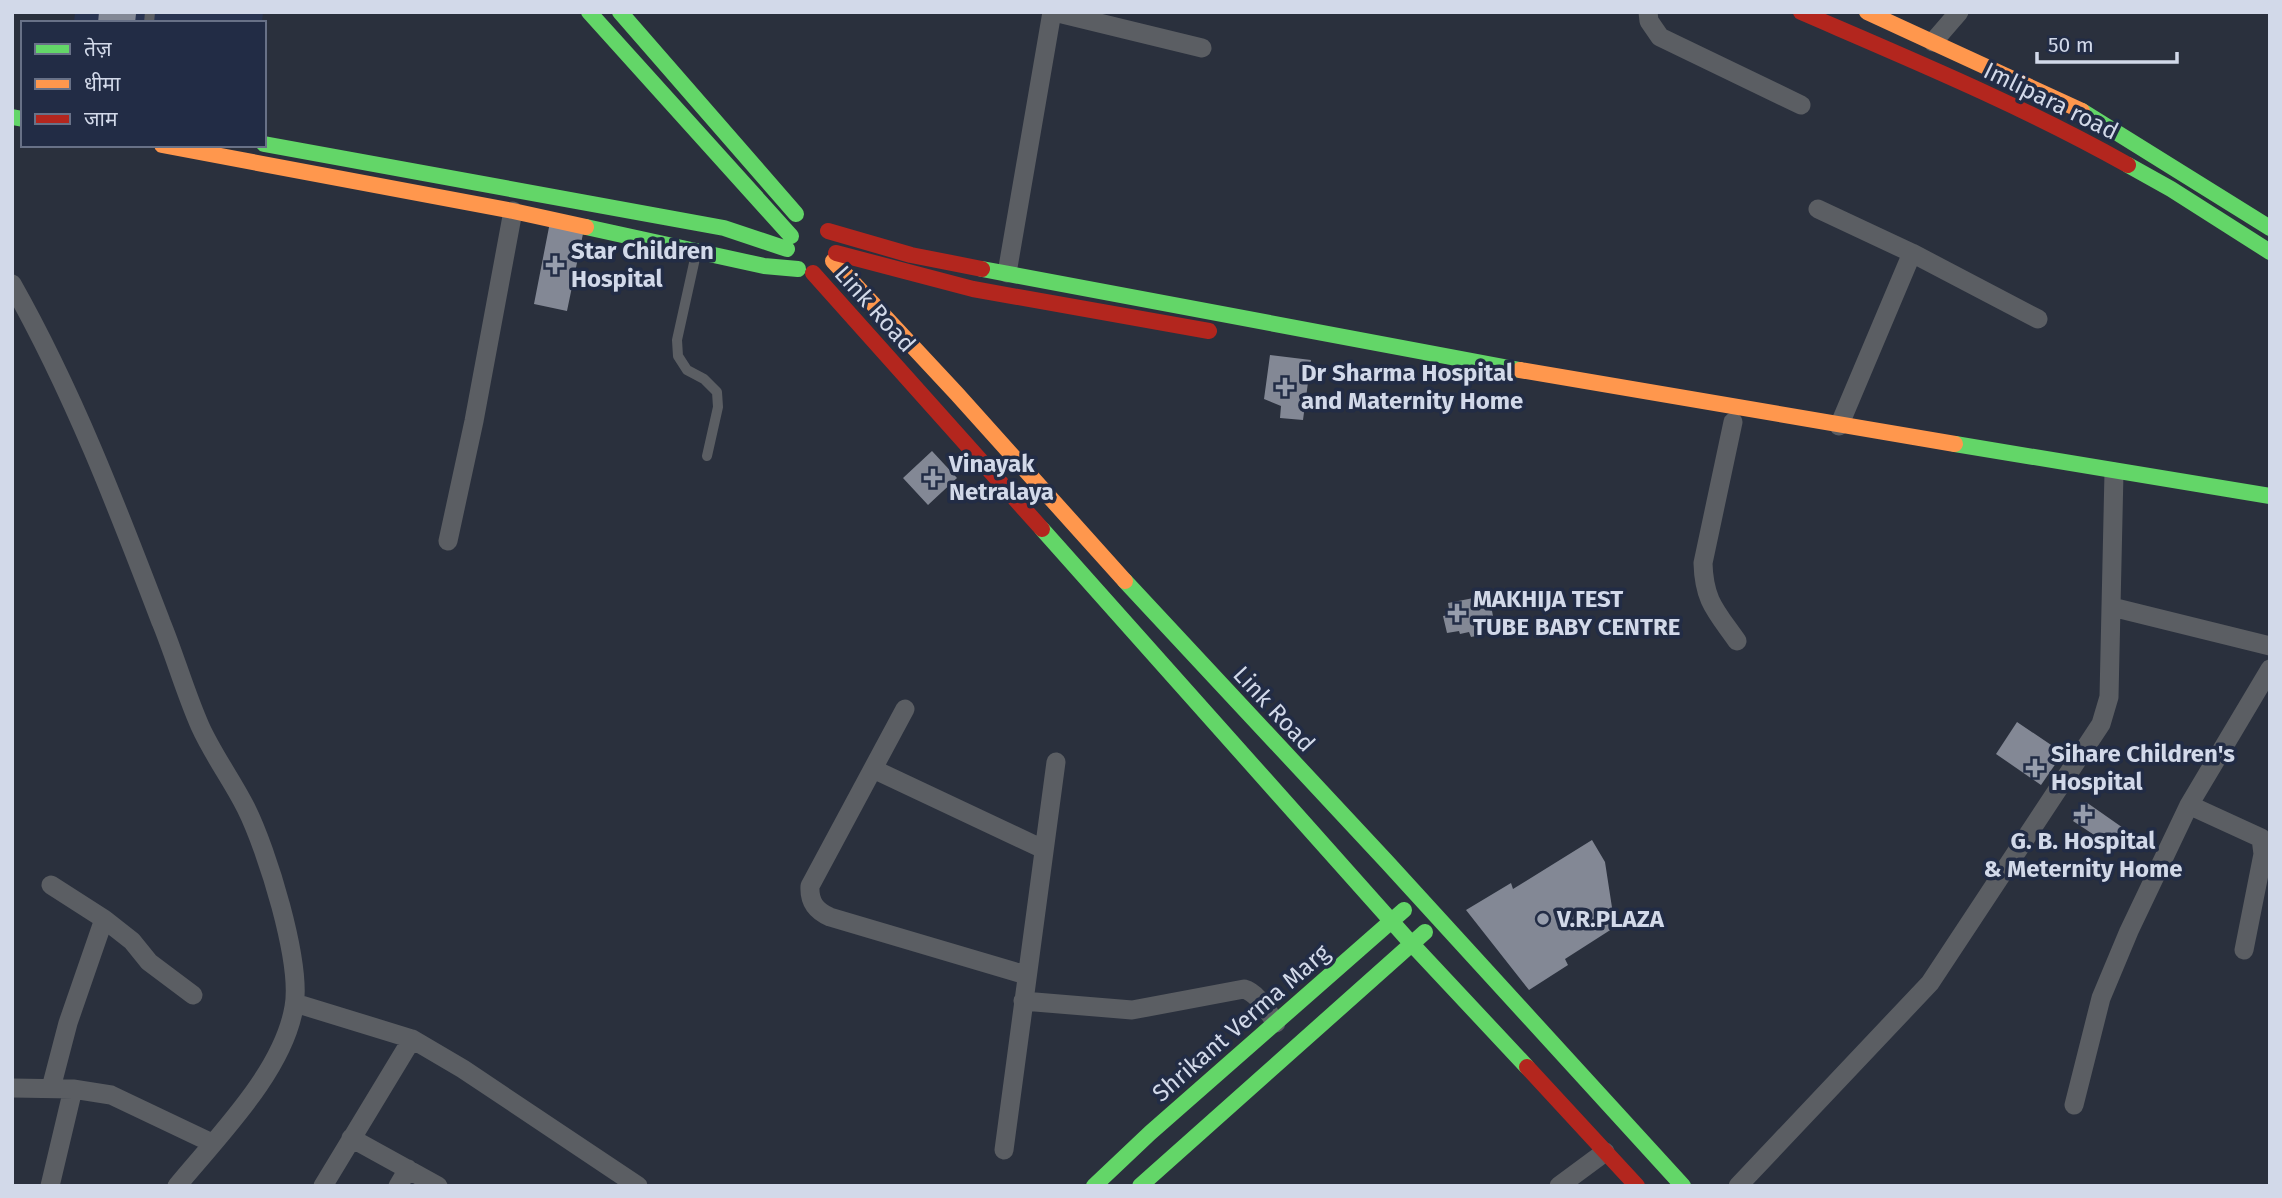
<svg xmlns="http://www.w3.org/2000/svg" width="2282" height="1198" font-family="'Fira Sans','Noto Sans Devanagari',sans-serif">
  <rect width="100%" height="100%" fill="#2a303d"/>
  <!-- built -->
  <path fill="#293451" d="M75,12h188l-1,11h-188z"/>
  <!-- building -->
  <path fill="#838895" d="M99,12l37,2 -1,9h-37z
    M550,222l34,7 -17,82 -33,-7z
    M1270,355l41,5 -8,60 -23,-2 1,-12 -17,-7z
    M932,451l25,27 -29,27 -25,-27z
    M1489,595l7,37 -25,5 -2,-5 -9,2 -1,-3 -12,2 -4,-17 7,-1 -2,-12z
    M2017,722l46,31 -22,32 -45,-31z
    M2086,802l40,28 -12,18 -41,-27z
    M1592,840l13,22 10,65 -50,32 3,6 -39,25 -63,-80 45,-27 2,6z"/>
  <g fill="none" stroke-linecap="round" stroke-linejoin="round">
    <!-- lane -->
    <path stroke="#5b5e63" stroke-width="10" d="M149,23l1,-11
      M696,254l-19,86 1,16 9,14 17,9 13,13 1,15 -11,49"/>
    <!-- street -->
    <path stroke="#5b5e63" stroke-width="19" d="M1054,12l148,36
      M1648,12l1,9 11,16 141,68
      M1933,42l26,-30
      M1818,209l94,44 126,66
      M1007,273l45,-261
      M12,284c61,108 105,223 149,338 14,34 24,70 39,104 13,29 32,54 46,82 21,42 56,154 48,199 -11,65 -76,129 -117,179
      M1733,422l-30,141c1,38 13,48 34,78
      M1839,426l73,-173
      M448,541l26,-120 39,-210
      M2112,607l158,39
      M905,709l-95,177c-1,16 6,25 20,31l196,58
      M873,769l170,80
      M2189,805l72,33 2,16 -19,96
      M51,885l53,34 -36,104 -17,65
      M104,919l28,22 17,21 44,33
      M1023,1001l109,9 112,-21c14,4 23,22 32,34
      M295,1003l117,36 51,30 175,117
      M12,1088l61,1 38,6 101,48
      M2074,1105l27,-107 28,-67 60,-126 81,-136
      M351,1138l87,48
      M1004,1150l52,-388
      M50,1186l23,-97
      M323,1186l89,-147
      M398,1186l10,-17
      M1559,1186l46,-34
      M1738,1186l192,-203 171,-259 8,-27 5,-225"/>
    <!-- fast -->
    <path stroke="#63d668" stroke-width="16" d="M589,12l202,224
      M620,12l176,202
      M2082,111l188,117
      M12,117l11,2
      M264,144l460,84 63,21
      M2128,165l43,24 99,63
      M586,227l178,39 34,3
      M982,269l538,101
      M1955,444l315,52
      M1042,529l368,413 117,125
      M1125,581l262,281 296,324
      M1094,1186l56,-53 254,-223
      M1140,1186l285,-254"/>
    <!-- slow -->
    <path stroke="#ff974d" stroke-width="16" d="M1867,12l215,99
      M162,145l351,66 73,16
      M833,261l124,133 168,187
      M1520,370l435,74"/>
    <!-- jam -->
    <path stroke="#b3261e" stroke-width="16" d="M1801,12c111,48 222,94 327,153
      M828,231l83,24 71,14
      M836,253l137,36 236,42
      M813,273l229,256
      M1527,1067l110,119"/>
  </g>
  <!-- markers -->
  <g fill="#979ead" stroke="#222c45" stroke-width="2.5">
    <path d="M551.5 254.5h7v7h7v7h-7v7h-7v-7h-7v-7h7z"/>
    <path d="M1281.5 376.5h7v7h7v7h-7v7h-7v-7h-7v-7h7z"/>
    <path d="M929.5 467.5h7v7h7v7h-7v7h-7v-7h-7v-7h7z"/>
    <path d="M1453.5 602.5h7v7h7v7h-7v7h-7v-7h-7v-7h7z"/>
    <path d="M2031.5 757.5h7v7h7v7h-7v7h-7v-7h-7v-7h7z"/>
    <path d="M2079.5 803.5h7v7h7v7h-7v7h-7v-7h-7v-7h7z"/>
    <circle cx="1543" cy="919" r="7"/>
  </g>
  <g text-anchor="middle" stroke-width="7" stroke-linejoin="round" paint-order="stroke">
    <!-- street labels -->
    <g font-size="24" fill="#d2d9e9" stroke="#222c45">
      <text transform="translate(2051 101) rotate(26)" y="8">Imlipara road</text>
      <text transform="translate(875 309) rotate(48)" y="8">Link Road</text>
      <text transform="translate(1274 709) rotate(47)" y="8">Link Road</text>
      <text transform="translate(1241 1023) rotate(-41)" y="8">Shrikant Verma Marg</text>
    </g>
    <!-- poi labels -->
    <g font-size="24" font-weight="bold" fill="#d2d9e9" stroke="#222c45" text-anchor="start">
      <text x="571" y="259">Star Children<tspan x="571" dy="28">Hospital</tspan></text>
      <text x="1301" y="381">Dr Sharma Hospital<tspan x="1301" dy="28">and Maternity Home</tspan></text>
      <text x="949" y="472">Vinayak<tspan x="949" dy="28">Netralaya</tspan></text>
      <text x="1473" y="607">MAKHIJA TEST<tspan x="1473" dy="28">TUBE BABY CENTRE</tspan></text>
      <text x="2051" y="762">Sihare Children's<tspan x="2051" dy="28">Hospital</tspan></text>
      <text x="2083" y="849" text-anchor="middle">G. B. Hospital<tspan x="2083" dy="28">&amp; Meternity Home</tspan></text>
      <text x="1557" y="927">V.R.PLAZA</text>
    </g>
  </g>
  <!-- border -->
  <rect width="2282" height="1198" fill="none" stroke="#d2d9e9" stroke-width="28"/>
  <!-- legend -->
  <rect x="21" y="21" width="245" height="126" fill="#222c45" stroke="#687187" stroke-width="2"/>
  <rect x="35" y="44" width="35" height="10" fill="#63d668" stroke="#687187" stroke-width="2"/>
  <text x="84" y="56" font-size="21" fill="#d2d9e9">तेज़</text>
  <rect x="35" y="79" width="35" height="10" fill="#ff974d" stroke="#687187" stroke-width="2"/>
  <text x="84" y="91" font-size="21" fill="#d2d9e9">धीमा</text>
  <rect x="35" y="114" width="35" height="10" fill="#b3261e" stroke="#687187" stroke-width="2"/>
  <text x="84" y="126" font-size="21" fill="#d2d9e9">जाम</text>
  <!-- scale -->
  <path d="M2037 52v10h140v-10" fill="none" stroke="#d2d9e9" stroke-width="3.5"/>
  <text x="2048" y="52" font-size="21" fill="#d2d9e9" stroke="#222c45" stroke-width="5" paint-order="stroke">50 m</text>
</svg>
